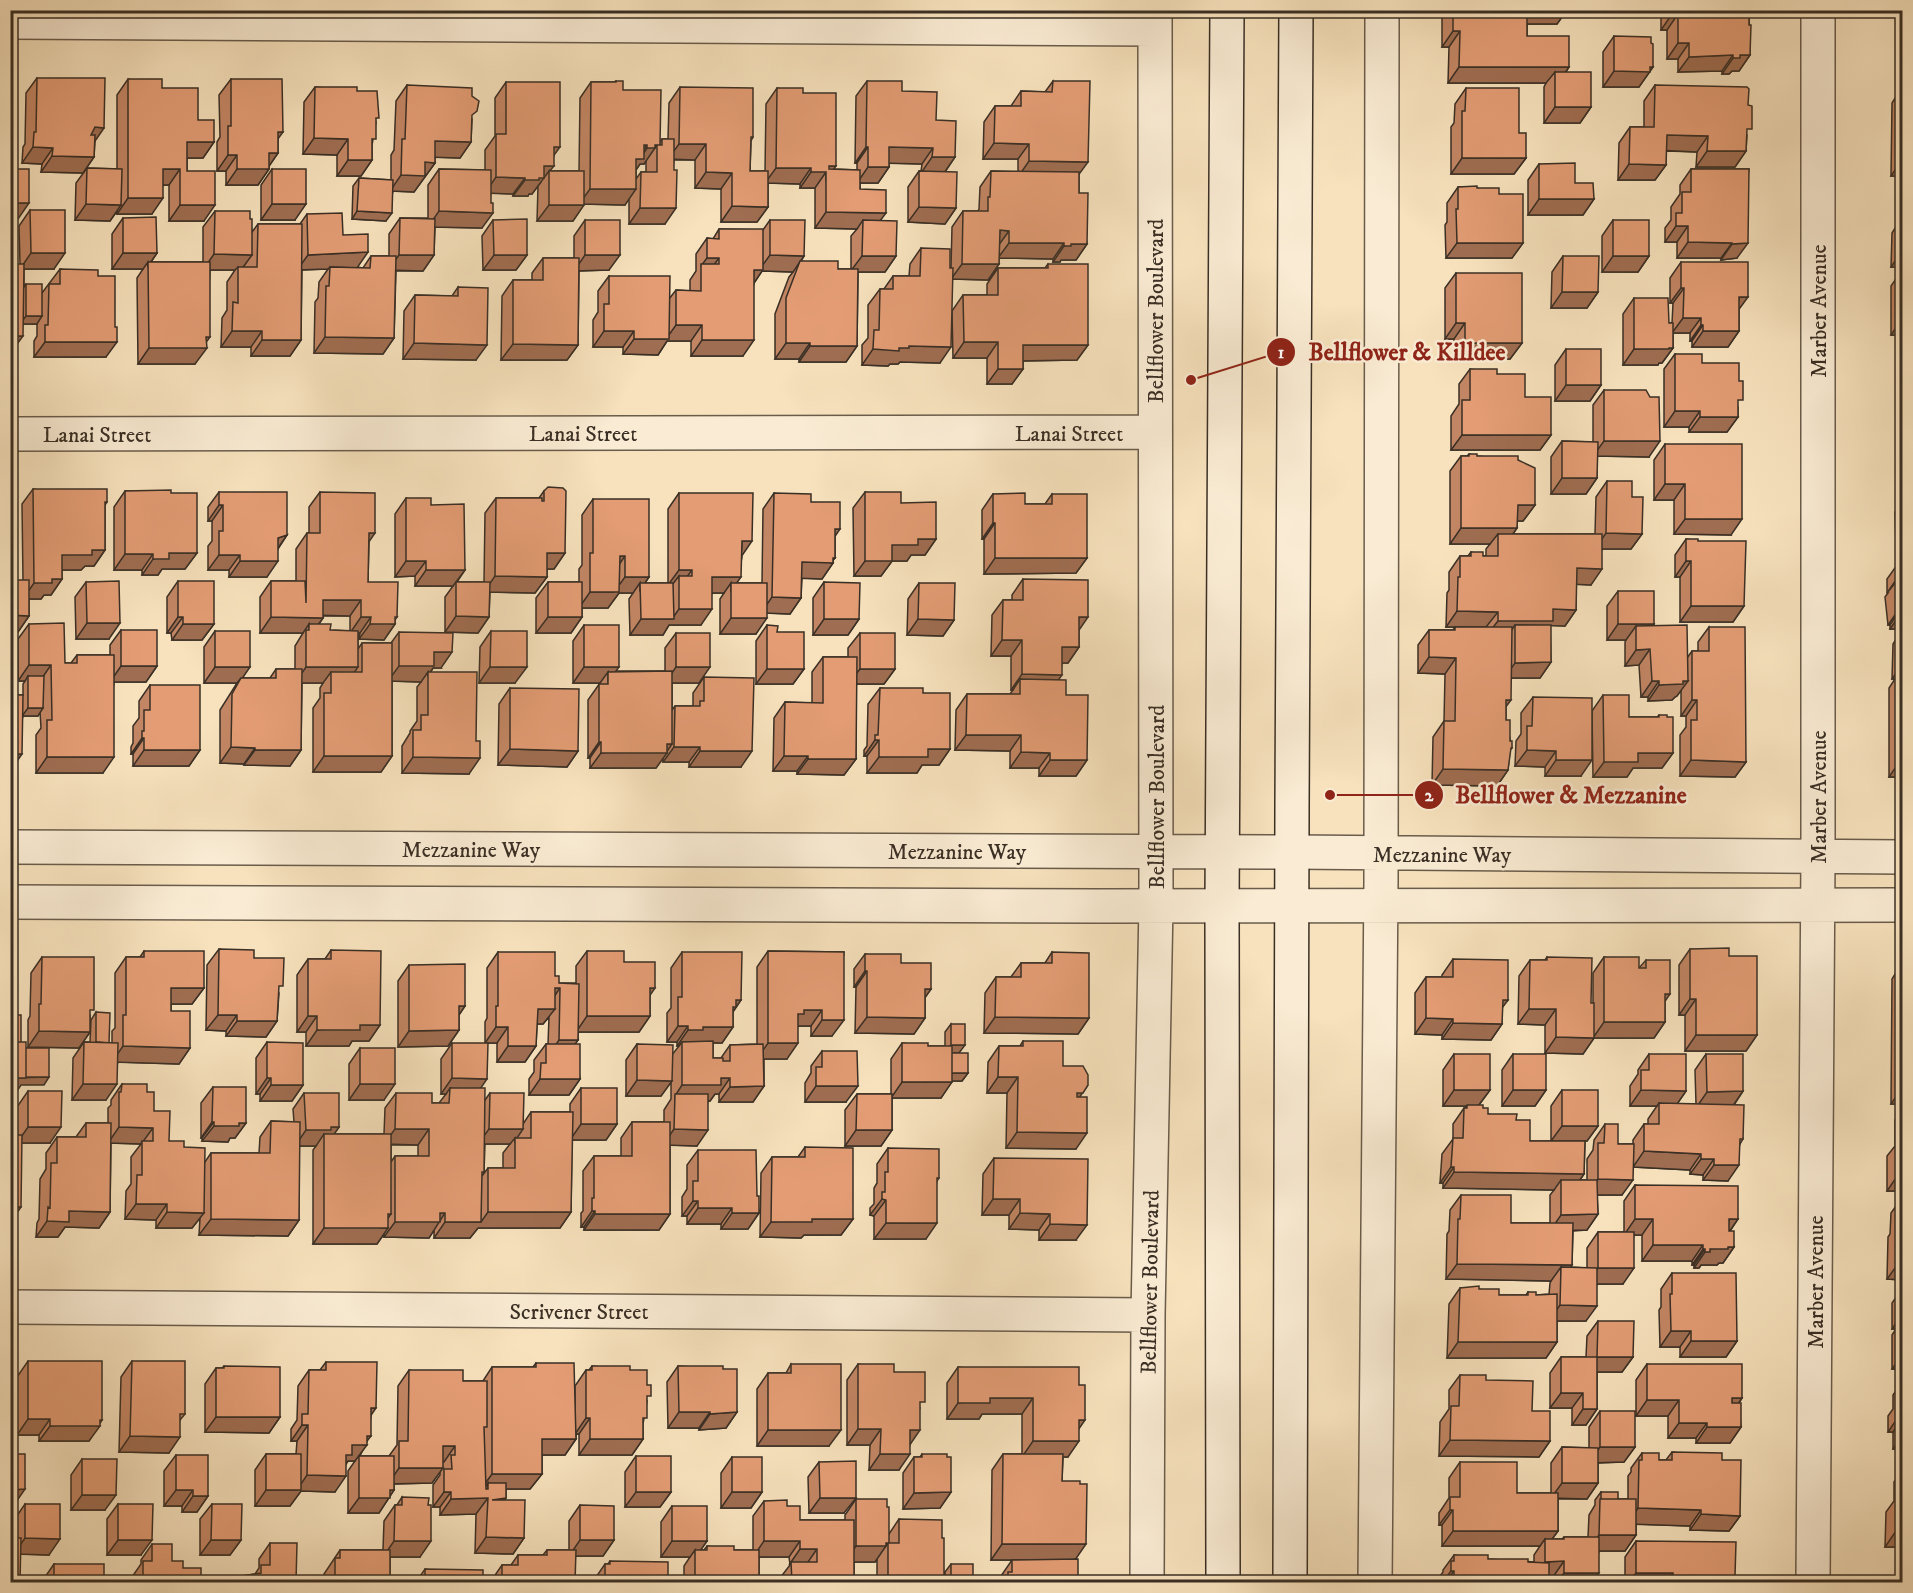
<svg xmlns="http://www.w3.org/2000/svg" width="1913" height="1593" font-family="'IM FELL DW Pica',serif">
  <rect width="100%" height="100%" fill="#f7e2bd"/>
  <filter id="stains"><feTurbulence type="fractalNoise" baseFrequency=".00333" numOctaves="4"/><feColorMatrix values="0 0 0 0 .2 0 0 0 0 .09 0 0 0 0 .02 0 0 0 .5 -.17"/></filter>
  <radialGradient id="worn" r=".72"><stop offset=".6" stop-color="#630" stop-opacity="0"/><stop offset="1" stop-color="#630" stop-opacity=".3"/></radialGradient>
  <g fill="none" stroke-linecap="round" stroke-linejoin="round">
    <defs>
      <path id="minor" d="M10,22l1145,7
        M10,434l1145,-2
        M10,847l1282,5 610,5
        M10,902l1088,4 804,-1
        M10,1307l1138,8
        M1147,1582l1,-267 8,-410 -1,-895
        M1375,1582l6,-701 1,-871
        M1813,1582l5,-725v-847"/>
      <path id="secondary" d="M1223,1582l-1,-676 5,-896
        M1290,1582l2,-776 4,-796"/>
    </defs>
    <!-- minor casing -->
    <use href="#minor" stroke="#695c4b" stroke-width="36"/>
    <!-- secondary casing -->
    <use href="#secondary" stroke="#3a2f25" stroke-width="36"/>
    <!-- minor -->
    <use href="#minor" stroke="#faecd4" stroke-width="33"/>
    <!-- secondary -->
    <use href="#secondary" stroke="#faecd4" stroke-width="33"/>
  </g>
  <!-- wall -->
  <path fill="#c38664" stroke="#3a2f25" stroke-width="1.5" fill-rule="evenodd" d="M1442,10h125l-10,14h-30v12l42,31 -3,5 25,35 -11,16h-36v-36l2,-4h-98l1,-36h-7z
    M1661,10h88l1,45 -11,16h-7l-3,3h-7v-3l-44,1v-13h-11v-29h-6z
    M1897,10h5v73v-44h-5z
    M1614,36l39,31 -14,20h-36v-35z
    M37,78l58,63 -1,16 -11,16 -42,-1 1,-8 -20,-1 1,-16 2,-3 1,-51z
    M128,79l34,9 36,32 16,22 -11,16h-16v13l17,50h-35v-36h-6l-11,29h-35v-3l-7,10 -35,-1 1,-37 11,-15 30,1v-74z
    M231,79l47,60v14l-9,13v3l-11,16h-32v-14h-9v-29l3,-5 -1,-42z
    M616,81l44,61 2,-3h6l1,-36 11,-16 73,50 -2,4 -1,30h15l1,-67 11,-16 26,5 31,76 23,1v-7h-2l1,-67 11,-15 35,10 34,29 19,37 -10,15 11,36 -11,16 -37,-2v-35l11,-16h2l1,-7 -33,-1v4l-11,16h-18v6l20,32 16,35 -11,16h-27l-1,74 -11,16h-47v-3h-24v-45l14,-37 4,-5 -31,-1 -8,12 -11,73h-52v-15h-24l-9,14 -35,-1v-7h-30v-27l5,-8v-21l11,-15 60,23 7,-9 14,1v-11l6,-9v-17l11,-16 6,1 6,-10 44,1 7,-10 34,36 -3,5 37,8h13v-33l6,-7 -42,-1v-40h-15v-4l-32,-1v24l-11,15h-36v-33l-26,-1v-28h-21l-9,64h-36v-26l-4,7 -41,-1 -11,17h-36l1,-35 3,-4 -9,12h-3l-1,2h-15v-2l-22,-1 -9,35 -47,-1 -1,28 -11,16h-27l-2,67 -11,16 -69,-1 1,-51 3,-4 1,-16 9,-13 -26,1 -1,70 -11,16h-39v-9h-30l1,-29 5,-8v-28l8,-12h-25l-4,72 -11,22h-57l-1,-86 6,-9h-31v-35l11,-16 34,35 -6,9h52v-35l12,-16 35,8 2,13 6,-8h42l7,-10 36,21 14,32 6,1 8,-12h18v-22l11,-16h28v-33l11,-16 46,1v-20l10,-14v-38l11,-16 48,73 -4,16h29l1,-73 11,-16h23zM646,161v11h-5l-5,7v-9l4,-6h4z
    M1053,81l26,93v19l8,51 -11,16h-15l-1,2h-7v-3l-54,-1v6l-11,16 -36,-1 -12,84 -40,-1 -2,2h-8l-2,2 -26,-1v-20l6,-7v-33l12,-16h4l9,-13h16l1,-12 11,-16 30,20 1,-41 11,-16h15l1,-2 1,-22 11,-16 27,1v-13h-35l1,-37 11,-16h16l10,-15 24,1z
    M407,85l65,34 -1,23 -11,16 -25,-1v6l-21,29 -21,-1 -7,30 -34,-2 1,-33 6,-8 32,2v-25l3,-5 2,-49z
    M1655,85l92,50 -1,16 -11,16h-39l1,-15 -31,-1v14l-11,15h-37l1,-37 11,-16h14v-26z
    M315,87l42,4 19,31 -4,23v15l-11,16h-24v-21l-34,-1 1,-52z
    M1902,87v89h-11l1,-73z
    M1466,88l53,45 7,25 -12,16h-63v-47l3,-4 1,-19z
    M1539,164l36,19 19,16 -11,16h-55v-35z
    M272,169l23,51h-34v-35z
    M1691,169h58l-12,89 -16,2v-2h-44v-16h-12v-14l6,-8v-13l9,-13v-9z
    M1458,187l19,1 22,6 24,49 -11,15h-66l-1,-33 2,-3v-19z
    M1902,196v71h-11l1,-34 7,-11v-21z
    M30,210l24,59h-30v18l2,-3 16,9 18,-24 38,7 8,81h-72v-16l3,-5v-13v1h-14l-11,27h-2l10,-87 -1,-38z
    M493,220l34,35 -11,15h-33l-1,-34z
    M585,220l24,50 -30,1 -1,74 -11,15h-66l1,-64 11,-16h19v-7l11,-15h31v-22z
    M1613,220l36,36 -11,16h-36v-36z
    M1563,256l35,36 -11,16h-36l1,-36z
    M1681,262l58,47v22l-11,16h-36v-6h-2v-8h-17v15l-11,15h-3l-1,2h-35v-51l11,-16 35,25h3l1,-20h-3v-25z
    M1048,264l40,81 -11,15 -54,1v8l-11,15h-25v-26h-34l-1,-47 11,-16h24v-11l11,-16h47z
    M1902,270v89h-5v-24h-6v-49z
    M1456,273l66,70 -12,16h-56v-20h-9v-51z
    M458,287l18,73 -73,-1 1,-48 11,-16 37,1z
    M1566,349l35,36 -11,16h-35v-36z
    M1675,354l27,9 36,44v10l-11,15h-38v-5h-25v-58z
    M1470,369l27,5 28,23 26,38 -11,15h-89v-34l8,-12v-20z
    M1902,376v76h-6v-47l2,-3 1,-20z
    M1604,390l45,67 -52,-1v22l-11,16h-35v-37l11,-16 31,1v-37z
    M1665,444l66,91 -57,-1v-34h-20v-40z
    M1469,454l8,2 41,4 17,45 -12,16h-6v7l-4,6h82l1,-37 11,-16 25,16 10,37 -11,15h-29l-11,36 -15,-1v26l-11,16 -15,-1 1,37 -11,16h-29l-5,29v13l6,28 -2,2 -2,20 -11,16 -65,-1 1,-48 11,-16 1,-47 -27,-1v-28l11,-15h24l2,-3h-9l1,-34 2,-3v-18l11,-16h8l3,-4 12,4h3v-7l4,-5h-40v-73l11,-15h6z
    M33,489l74,13 -2,3v45l-11,16h-9l-4,4h-19v9l-11,16h-7l-3,4h-12v17l-11,16 5,-52 -1,-76z
    M125,491l46,2 26,60 -12,16h-23l-4,6h-16v-5h-28v-63z
    M544,491l21,62 -11,16h-7v8l-12,16 -45,-1 -1,25 -11,16 -33,-1v-35l8,-11h-38v-10l-20,1v-63l11,-16 25,7 34,65 -8,12h27l1,-69 11,-15h43z
    M219,492l68,43 -9,14 -11,28h-38v-7h-21v-24l4,-5v-20h-4v-14z
    M320,492l49,50 -1,40 27,38v4l-11,16 -25,-1 1,-6h-2v16l4,-6h29l8,-11 42,36h-8l-2,4 38,102 -67,-1v-27l8,-13v-2l7,-10v-34l4,-5 -29,-1v75l-11,16h-68v-64l7,-10v-10l3,-5h-21l-1,67 -11,16 -46,-1v-1l-24,-1v-53l17,-27h-33v-36l11,-16 27,47h28l6,-9h19v-23l8,-13h-43v-36l11,-16h25v-32l11,-16h2v-26zM323,616h27v15l-20,-1 -11,-6 4,-6z
    M865,492l36,11 35,36 -11,16h-14l-4,6h-15l-11,15h-27l-1,-68z
    M679,493l63,64 -5,26h25l1,-74 11,-16 37,9 24,35v21l-2,2v3l-11,16 -20,-1 -1,20 -11,16 -23,-1 -11,21h-36v-35l4,-6h-12l-11,32h-32l-6,10h-33l-1,-36 4,-6h-14l-11,15h-26v9l-11,16h-35v-35l12,-16h31v-13l3,-4v-50l11,-16 56,78 -4,6h23v-74z
    M993,494l32,10h20l7,-10 35,64 -11,15 -92,1v-35h-2v-29z
    M1902,500v44h-6l-1,-32z
    M1686,539l12,2 46,65 -11,16h-53v-45h-5v-22z
    M1902,558v71h-12v-4h-2l-3,-28 3,-4h-1v-14z
    M1023,579l56,50v18l-11,16h-6l-3,17 7,15 21,65 -11,16h-37v-8h-29v-17l-55,-1 1,-40 11,-16h43l3,-4h-2v-34h-20l1,-41 11,-15h9v-5z
    M178,581l36,43 -12,16h-30l-1,-7h-4v-36z
    M86,582l23,57h-33l-1,-42z
    M824,582l35,37 -11,16h-35v-37z
    M919,583l35,37 -11,16 -36,-1 1,-36z
    M1618,591l36,33 -1,2 34,32 5,-7h6v-9l11,-15 37,135 -11,15 -55,-1v-41l6,-8v-11h-5v-26l-4,6 -2,1 -3,3 -24,1v-4h-7l-2,-32 -14,1v-24l1,-2h-19v-34z
    M29,624l36,39h6l6,-8h33v-10l11,-15 36,36 -11,16h-32l-11,91h-67v-38l5,-7 -1,-16 -2,4h-15l-13,54v-75h13v-11l2,-3h-7v-42z
    M584,625l31,46h50v-23l11,-15 23,50h-27v27l3,-4h18v-13l11,-16 37,90h-52v-5h-26v-4l-7,10h-66v-10h-2v-58l12,-17h-27v-42z
    M767,625l10,7 27,37 -11,15h-37v-43z
    M1902,630v147h-13v-89l6,-9h-3l1,-35z
    M491,631l24,52h-36l1,-36z
    M860,633l35,36 -11,15h-28v75l-12,16 -47,-1v-3h-24l1,-53 11,-16 27,1v-31l11,-15h25v-9z
    M150,685l50,65 -11,16h-56v-12h-2v-7l2,-4v-17l6,-8v-17z
    M510,688l68,63 -11,16 -69,-2 1,-61z
    M880,688l43,5 27,56 -11,16h-17l-5,8h-50v-17h-3v-6l3,-4 1,-42z
    M1603,695l26,22h28l2,-2 14,38 -11,15h-29l-6,9h-34l-1,-66z
    M1533,697l48,79h-36v-9l-30,-1 1,-25 5,-7v-21z
    M219,949l35,9 25,35 -2,28 -11,16 -40,-1v-5l-20,-1 1,-65z
    M1690,949l39,7 28,79 -11,16h-61v-36h-6v-50z
    M331,950l49,75 -11,16h-17l-3,5h-43v-14h-9v-57l11,-16h17z
    M144,951l60,37 -12,16h-21v7l19,37 -11,16 -61,-2 -12,38h-34l1,-42 11,-16h6l1,-22 5,-8 13,31h3v-12l3,-3v-55l11,-16h14z
    M587,951l37,11 26,33v21l-11,16h-61v8l-3,4 5,35 -11,16h-40v-16l5,-7v-12l12,-16h2l1,-27 -6,7h-6l-1,22 -11,16h-28v-19h-12v-21l2,-4v-50l11,-16 57,24 4,7h17v-17z
    M768,951l76,1 -12,84h-21v-10h-13l-11,33h-23v27l-11,16h-34v-8h-4l-5,7h-2l-11,45 -27,-1v69l-11,16h-75v-3h-3v-14l2,-2v-40l11,-15h27v-18l11,-16h32v-12l7,-11v-17l-10,14h-35v-36l11,-16 35,11 7,-9h-2v-4h-10v-29l4,-5v-40l11,-16 59,48 -8,12v15l-11,16h-9v15h8l9,-13 27,-1v-77z
    M1052,952l37,66 -11,16 -94,-1 1,-40 11,-16h15l10,-14h24z
    M865,954l36,9 30,26 -6,8v21l-11,16 -59,-1 1,-46h-2v-18z
    M42,957l48,58v17l-11,16 -51,-1v-27l2,-4 1,-43z
    M1547,957l44,46h2v-30l11,-16 35,11 7,-8 19,41v21l-11,16h-60l-11,16 -38,-1v-28l-27,-1 1,-48 11,-16h15z
    M1453,959l55,41 -6,7v17l-11,16 -49,-1v-4l-27,-1v-41l11,-16h16v-2z
    M1902,963v141h-11l1,-125z
    M409,965l56,41 -6,9v15l-11,16 -50,1v-66z
    M951,1024l8,29 9,20 -6,8h-10l-11,17h-49v32l-11,16h-36v-36l12,-16h34v-35l11,-16 26,3h17v-14z
    M1023,1041l40,25 17,31 -4,52 -70,-1 1,-55h-20l1,-31 11,-16h21z
    M267,1042l36,43 -11,16h-32v-7h-4v-36z
    M452,1043l29,45 4,12 5,-7 33,31 8,-12h39v-8l11,-16 36,36 -11,16h-34l-1,72 -11,16h-82l-8,10h-36v-8l-5,8 -45,-1v-3l-7,10h-64v-94l3,-4h-17v74l-11,16 -89,-1 1,-17 -8,10h-36v-8l-31,-1 1,-28 5,-7v-27l10,-13 -30,-1 -1,69 -11,16 -34,-1 -7,10h-22l1,-14 2,-4 1,-40 6,-10v-16l11,-16h19l10,-14h22v-15l3,-3v-5l11,-16 25,8 7,19 15,30 15,6 21,15 6,-9h48l1,-16 11,-16 23,1 -1,-13 11,-16 35,34 -5,7h50l1,-26 11,-15 36,10h7l7,-9h-5v-35zM485,1144h25l-7,9v15h-15l-6,8 2,-4zM391,1145h27v11h-23l-4,6z
    M360,1048l24,52h-35v-36z
    M822,1051l24,51h-41v-19l6,-10v-7z
    M1454,1054l36,36 -11,15 4,3 5,6 28,6 14,21h21v-35l11,-16 36,36 -11,15h-2l-1,33 -4,6h7v-21l6,-9 1,-10 11,-16 13,20h15v-4l11,-16h4v-5l9,-13h-27v-20l8,-12v-4l11,-16 37,37 -9,13h19l-1,-34 11,-16 37,37 -9,14 9,34 -3,5 -12,37 -25,-1v-5l-13,-1v-4l-57,-3 -11,28h-25l1,19 -11,16 -14,1 -1,34 -2,2 17,1v-20l11,-16h26v-31l11,-16 103,34 -8,12 4,16 -11,16h-4l-2,2h-16l-2,3h-5v-3h-2v-4h-50v-26h-8l-11,49h-26l-11,37h-29v21l-11,16h-99l2,-54 11,-16 19,1 20,6h27l2,-3 8,3 13,-1 1,-11 1,-2 -105,-2 1,-45 2,-3 1,-21 11,-15 50,28h39v-28l4,-5 -111,-2v-5h-3l2,-29 11,-15v-15l11,-16h1l2,-2h-24v-36z
    M1513,1054l33,36 -11,16h-33v-36z
    M213,1087l33,36 -11,15h-5l-2,4 -26,-1v-3h-1v-35z
    M28,1091l22,52h-28l-5,-8v-28z
    M1902,1110v81h-15v-35l8,-10v-26z
    M805,1147l48,72 -12,16h-37l-3,3 -41,-1 1,-64 11,-16h26z
    M888,1148l51,30 -2,3 -11,58h-52v-23l-4,-1v-7l4,-4v-16l3,-5v-19z
    M698,1150l59,46 2,17 -11,16h-27v-5h-34v-8h-5v-19l5,-8v-24z
    M994,1158l82,82h-37v-10l-30,-1v-14h-27l1,-41z
    M1902,1194v86l-15,-1 1,-42 2,-3 1,-21 10,-14z
    M1672,1273l65,68 -11,16h-46v-10h-20l-1,-37 2,-3v-18z
    M1902,1289v80h-10v-34l4,-6h-4v-26z
    M1598,1321l35,36 -11,15h-25v37l-11,16h-14v-17h-22v-35l11,-16h25l1,-21z
    M28,1361l74,59 -13,21h-50v-6h-22v-58z
    M132,1361l53,53 -5,6 -11,33 -50,-1 2,-75z
    M326,1362l45,54 -4,25 -7,15h29l8,-11 1,-59 11,-16 54,11h20l9,-14h41l3,-4 39,44v-21l11,-16h3l3,-4 38,4 17,31 -4,23v15l-11,16h-53v-21h-3v5l-11,16h-23v19l-12,15h-24v9l-1,2 19,38 -11,16 -38,-1 1,-39 -36,1v-8h-7v-22l7,-10v-4l-8,12 -38,1v6l-15,23h-31v-42l7,-10h-7l-2,3 -11,28 -34,-1 -11,15h-35v-36l11,-16h30l1,-13h-6v-12l6,-9 1,-34 11,-16h11z
    M791,1364l38,82h-72v-57l11,-16h18z
    M858,1364l36,8 26,36 -10,37 -11,25h-30l1,-25h-23v-65z
    M1647,1364l95,34 -3,5 2,24 -11,16h-34v-5h-28v-22h-32v-36z
    M224,1366l56,51 -11,16 -64,-1v-48l11,-16h6z
    M678,1366l45,3 14,43 -11,16 -27,2v-2h-31l-1,-46z
    M958,1367l121,18v43l-11,29h-5l-1,24 14,78 2,23h-77v-6l11,-16h15h-36l1,-90 11,-16h19v-40h-40l-3,5h-32v-36z
    M1460,1375l26,5 64,61 -11,16 -100,-1 1,-34 9,-13v-19z
    M1902,1382v67h-9v-17h-5v-16l5,-7v-14z
    M1600,1411l35,36 -11,15 -26,1v20l-11,16h-29v32l-6,8h10l2,-2h24l1,-22 6,-10v-5l6,-8 17,7h10v-23l3,-4v-4l11,-15 17,7h7l6,-8 50,8 18,56 -11,15 -39,-1v-4l-54,-2v11l-11,16h-26l-7,31h-39v-5h-4v5h-109v-6l3,-4v-2l11,-15 34,4 46,3v-7l6,-9h-98v-21h-3v-12l10,-15v-20l11,-16 57,31h34v-30l11,-16 27,1v-21z
    M922,1454l29,38 -11,16 -37,1v-36l11,-16h6z
    M176,1455l32,41 -11,16h-15v-6h-18v-35z
    M636,1456l35,36 -11,15h-35v-35z
    M732,1457l30,35 -11,16h-30v-35z
    M82,1459l23,51h-34v-35z
    M819,1462l25,51h-35l-1,-36z
    M1902,1470v112h-6v-31l2,-4h-13l1,-35 8,-11v-19z
    M402,1497l18,60h-30v25h-66v-8l16,-24h43l1,-29 11,-16h2z
    M856,1499l33,35 10,-15 43,19 2,44h-67v-22l-2,2h-21v20h-74v-4l10,-13 -1,-8h-30v25h-75v-16l6,-9h-29v-35l11,-16 35,35 -7,9h4l3,-4 27,4h19v-34l11,-15 23,5 13,14h45v-5z
    M25,1504l24,51 -28,-1 -7,-16v-18z
    M118,1504l23,51h-34v-36z
    M212,1504l29,36 -11,15h-30v-36z
    M580,1505l34,35 -11,16h-28v26h-84v-1l11,-16h9l7,-10h25l4,-5h22v-29z
    M1636,1541l95,41h-106v-25z
    M270,1543l26,39h-64l4,-5 19,-3 4,-6v-9z
    M152,1544l20,17 11,7 18,14h-69v-5l9,-13v-4z
    M610,1561l58,21h-74v-2l11,-16h3z
    M54,1564l50,18h-61v-2z
    M951,1564l22,18h-28v-10z
    M425,1569l58,13h-67z"/>
  <!-- shaded-wall -->
  <path fill="#9f6d51" stroke="#3a2f25" stroke-width="1.5" d="M1530,10h37l-10,14h-36z
    M1672,14h6l-11,16h-6z
    M1902,30v9h-5z
    M1453,31h7l-11,16h-7z
    M1678,43h11l-11,16h-11z
    M1733,55l-11,16 -44,1 11,-15z
    M1740,55h10l-11,16h-7l-3,3h-7l11,-16z
    M1459,67h110l-11,16 -3,-11 -9,11h-98z
    M1653,67l-14,20h-36l11,-16z
    M1555,107h36l-11,16h-36z
    M95,127l9,1 -11,16 -9,-1z
    M278,132h5l-11,15z
    M1667,135l41,1 -11,16 -41,-2z
    M314,138l34,1 -11,16 -34,-1z
    M435,141l36,1 -11,16 -36,-1z
    M187,142h27l-11,16h-27z
    M994,143l35,1 -11,15h-35z
    M679,144h27l-11,16 -27,-1z
    M644,145h3l-9,14h2l7,-11 8,-3h5h-3l-13,19h-4l-7,10h-8z
    M33,147l20,1 -11,16 -20,-1z
    M554,147h6l-11,15z
    M866,147h2l-11,16h-2z
    M889,147l44,1 -11,16 -44,-1z
    M1707,151h39l-11,16h-39z
    M269,153h9l-11,16h2l-11,16h-32l11,-16z
    M228,155h9l-11,16h-9z
    M52,156l42,1 -11,16 -42,-1z
    M932,157h23l-11,16h-23z
    M1462,158h64l-12,16h-63z
    M348,160h24l-11,16h-24z
    M1902,160v16h-11z
    M1029,161l59,1 -11,15h-59z
    M425,162l10,1 -21,29 -24,-1 11,-16z
    M1629,164l37,1 -11,15h-37z
    M544,166h10l-5,6v-1l-17,23h-3l-1,2h-15l12,-16z
    M829,166h7l-10,14v-8l-11,16h-15l11,-16z
    M868,167h21l-11,16h-21z
    M776,168h35l-11,16 -35,-1z
    M163,169h17l-11,16h-17z
    M706,172l26,1 -11,16 -26,-1z
    M496,177l29,1 -12,16 -28,-1z
    M590,189h46l-11,16 -46,-1z
    M128,198h35l-11,16h-35z
    M1539,199h55l-11,16h-55z
    M10,203h19l-11,16h-8z
    M86,204l35,1 -11,16 -35,-1z
    M272,204h34l-11,16h-34z
    M180,205h35l-11,16h-35z
    M549,205h35l-11,16h-36z
    M732,206l36,1 -11,15h-36z
    M919,207l37,1 -11,16 -37,-2z
    M640,208h36l-11,16h-36z
    M357,211l35,2 -6,8 -34,-2z
    M439,211l54,2 -11,15 -54,-1z
    M826,212l60,1 -12,16 -11,-9 -6,9 -42,-1z
    M1676,226h12l-11,16h-12z
    M1000,230l9,1 -11,15z
    M1688,242l44,1 -11,15h-44z
    M1009,243h55l-11,16 -55,-1z
    M1457,243h66l-11,15h-66z
    M1748,243l-11,15 -16,2 11,-16z
    M1071,244h16l-11,16h-15l-1,2h-7l11,-16z
    M1902,251v16h-11z
    M368,252l-11,16 -27,-1 -2,2 -31,1 11,-15z
    M31,253h34l-11,16h-34z
    M123,253h34l-9,13v-4l-5,7h-31z
    M214,254l38,1 -11,15 -3,-3 -3,3h-32z
    M399,255h35l-11,16 -35,-1z
    M494,255h33l-11,15h-33z
    M585,255h35l-11,15 -35,1z
    M770,255l34,1 -11,16 -31,-1 -10,15 2,-16h5z
    M862,256h34l-11,16h-35z
    M1613,256h36l-11,16h-36z
    M707,258h12l-11,15 -7,-7z
    M962,264h37l-11,16 -37,-1z
    M1681,288h3l-11,15h-3z
    M1562,292h36l-11,16h-36z
    M1739,297h9l-11,15z
    M26,316h16l-5,8h-17z
    M1683,318h18l-11,15h-18z
    M1902,319v8l-5,8h-6z
    M1456,323h9l-11,16h-9z
    M676,325h26l-11,16h-24l-9,14 -35,-1 11,-15h32z
    M1701,325h2l-11,16h-2z
    M232,331h30l-11,16h-30z
    M604,331h30l-11,16h-30z
    M1703,331h36l-11,16h-36z
    M10,336h13l-11,15h-2z
    M206,337h4l-8,11h5l-12,16h-57l11,-16z
    M325,337l69,1 -11,16 -69,-1z
    M262,340h39l-11,16h-39z
    M702,340h52l-11,16h-52z
    M45,342h72l-11,15h-72z
    M964,342h34l-11,16h-34z
    M414,343l73,2 -11,15 -73,-1z
    M786,343h24l-11,16h-24z
    M1465,343h57l-12,16h-56z
    M513,344l65,1 -11,15h-66z
    M1023,345h65l-11,15 -65,1z
    M810,346h47l-11,16h-47z
    M909,346l42,1 -11,16 -40,-1 -2,2h-8l-2,2 -26,-1 11,-16 26,-1z
    M1673,348l-11,15h-3l-1,2h-35l11,-16z
    M1902,350v9h-5z
    M998,369h25l-11,15h-25z
    M1566,385h35l-11,16h-35z
    M1675,411h25l-11,16h-25z
    M1700,417h38l-11,15h-38z
    M1462,435h89l-11,15h-89z
    M1604,441h56l-11,16 -56,-1z
    M1902,442v10h-6z
    M1562,478h35l-11,16h-35z
    M1665,484h20l-11,16h-20z
    M219,505h4l-11,16h-4z
    M1518,505h17l-12,16h-17z
    M1685,519h57l-11,16 -57,-1z
    M993,523h2l-11,16h-2z
    M1461,528h56l-11,16 -8,-10 -8,10h-40z
    M835,529h5l-11,16z
    M369,533h6l-11,16z
    M1606,533l36,1 -11,15h-36z
    M287,535l-11,16 2,-13z
    M1902,535v9h-6z
    M918,539h18l-11,16h-14l-4,6h-15l-11,15h-27l11,-15 27,-16z
    M742,541h10l-11,16z
    M92,550h13l-11,16h-9l-4,4h-30l11,-15z
    M169,553h28l-12,16h-23l-4,6h-16l11,-16z
    M547,553h18l-11,16h-19z
    M125,554h28l-11,16h-28z
    M219,555h21l-11,15h-21z
    M620,556h5l-11,16z
    M835,558l-4,5h2l-11,16 -31,-1 11,-16z
    M995,558h92l-11,15 -92,1z
    M240,561h38l-11,16h-38z
    M406,561h20l-11,15 -20,1z
    M1686,561h5l-11,16h-5z
    M1577,568l25,1 -11,16 -25,-1z
    M426,570h39l-12,16h-38z
    M679,570h13l-11,15 -2,-9 -7,9h-4z
    M495,576l52,1 -12,16 -51,-1z
    M625,577h24l-9,13v-7l-7,10h-14l-11,15h-29l11,-16h24z
    M712,577h29l-10,14v-8l-7,10h-23z
    M1898,577h2l-13,16z
    M52,579h10l-11,16h-7l-3,4h-18l11,-16z
    M772,597l29,1 -11,16 -29,-1z
    M323,600h38l-11,16 -38,-1z
    M1691,606h53l-11,16h-53z
    M679,609h33l-11,16h-32l-6,10h-33l11,-16h31z
    M1553,609l23,1 -11,16 -50,-1 -8,12 -21,-1 12,-15z
    M1899,609h2l-11,16h-2z
    M1457,611l41,1 -12,15h-40z
    M1901,613h1v16h-12z
    M10,615l19,1 -11,16 -8,-1z
    M456,616l33,1 -11,16 -33,-1z
    M178,617h5l-12,16h-4z
    M271,617l52,1 -11,15 -3,-3v-6l-6,9h-43z
    M361,617h10l-11,16h-10z
    M397,617l-5,7h3l-11,16 -25,-1 11,-15z
    M548,617h34l-11,16h-35z
    M1079,617h9l-11,16z
    M731,618h36l-11,16h-36z
    M824,619h35l-11,16h-35z
    M918,619l36,1 -11,16 -36,-1z
    M87,623h33l-11,16h-33z
    M183,624h31l-12,16h-30z
    M1618,624h36l-11,16 -7,-14 -10,14h-19z
    M1002,640h20l-11,16h-20z
    M1062,647h17l-11,16h-17z
    M1650,649l-11,16 -14,1 11,-16z
    M434,652h18l-11,16h-8l-5,7v-3l-7,10 -33,-1 11,-15z
    M1429,657l27,1 -11,16 -27,-1z
    M1551,662l-11,16h-36l11,-15z
    M1902,664v15l-2,-7 -5,7h-3z
    M29,665h22l-11,16 -12,-5 -3,5h-7z
    M121,666h36l-11,16h-36z
    M215,667h35l-11,16 2,-5 -4,5h-33z
    M306,667h52l-11,16 -16,-11 -8,11h-28z
    M490,667h37l-12,16h-36z
    M584,667h35l-11,15v-10l-8,11h-27z
    M676,667h34l-11,16h-34z
    M767,669h37l-11,15h-37z
    M860,669h35l-11,15h-36z
    M1022,674l40,1 -11,15 -31,-11 -7,11h-2z
    M1652,681h7l-11,16h-7z
    M1688,681l-11,15 -2,1 -3,3 -24,1 11,-16z
    M1506,700h5l-12,16z
    M1692,700h5l-11,16h-5z
    M28,708h15l-5,8h-16z
    M966,735h55l-11,16 -55,-1z
    M142,738h2l-11,16h-2z
    M875,740h4l-12,16h-3z
    M599,742h2l-11,16h-2z
    M667,744h5l-6,9h1l-11,15h-66l11,-15z
    M231,747l24,1 -11,16 -24,-1z
    M674,747h26l-11,15h-26z
    M510,749l68,2 -11,16 -69,-2z
    M928,749h22l-11,16h-17l-5,8h-50l12,-16z
    M144,750h56l-11,16h-56z
    M255,750h46l-11,16 -46,-1z
    M1527,750l29,1 -11,16 -30,-1z
    M700,751h52l-11,16h-52z
    M1021,752l29,1 -11,15h-29z
    M1638,753h35l-11,15h-29l-6,9h-34l11,-15z
    M10,754h12l-11,16h-1z
    M324,756h68l-11,16h-68z
    M784,756h24l-11,15h-24z
    M47,757h67l-11,16h-67z
    M413,757l67,1 -11,16 -67,-1z
    M808,759h48l-12,16 -47,-1z
    M1050,760h37l-11,16h-37z
    M1556,760h36l-11,16h-36z
    M1691,760l55,2 -11,15 -55,-1z
    M1900,761h2v16h-13z
    M1443,769l65,1 -11,16 -65,-1z
    M865,971h2l-11,16h-2z
    M171,988h33l-12,16h-32z
    M555,988h5l-11,16z
    M650,988h5l-11,16z
    M925,989h6l-11,16z
    M1665,994h5l-11,16z
    M1690,999h6l-11,16h-6z
    M736,1000h5l-16,23z
    M1503,1000h5l-12,16z
    M459,1006h6l-11,16z
    M538,1009h17l-12,15h-16z
    M1529,1009h27l-11,16 -27,-1z
    M804,1010h18l-11,16h-15l2,-12z
    M218,1015h19l-11,16 -20,-1z
    M308,1016h9l-11,16h-9z
    M587,1016h63l-11,16h-63z
    M867,1017l58,1 -11,16 -59,-1z
    M995,1017l94,1 -11,16 -94,-1z
    M1426,1018l27,1 -11,16 -27,-1z
    M822,1020h22l-12,16h-21z
    M237,1021h40l-11,16 -40,-1z
    M1604,1022h61l-11,16h-60l-11,16 -38,-1 11,-16 37,1z
    M1453,1023l49,1 -11,16 -49,-1z
    M360,1025h20l-11,16h-17l-3,5h-43l11,-16z
    M678,1026h10l-11,16h-10z
    M496,1027h12l-11,16h-12z
    M703,1027h30l-11,16 -40,-1 -3,4h-2l11,-16z
    M459,1030l-11,16 -50,1 11,-16z
    M39,1031l51,1 -11,16 -51,-1z
    M1696,1035h61l-11,16h-61z
    M559,1040h19l-11,16h-19z
    M768,1043h30l-11,16h-30z
    M951,1045h14l-6,8h-14z
    M123,1046l67,2 -11,16 -67,-2z
    M508,1046h28l-11,16h-28z
    M952,1073h16l-6,8h-16z
    M49,1077l-5,8h-23l-6,9h-5v-16z
    M998,1077h20l-11,16h-20z
    M267,1078h4l-11,16h-4z
    M452,1078l35,1 -11,16 -26,-7 -4,6h-5z
    M721,1078h9l-11,16h-4l-5,7h-35v-5l7,-11z
    M540,1079h40l-11,16h-40z
    M637,1080l35,1 -11,15h-35z
    M902,1082h50l-11,16h-50z
    M83,1084h34l-11,16h-34z
    M360,1084h35l-11,16h-35z
    M271,1085h32l-11,16h-32z
    M1088,1085l-16,23 5,-15z
    M764,1086l-11,16h-34l11,-15z
    M816,1086h42l-12,16h-41z
    M1902,1088v16h-11z
    M1454,1090h36l-12,16h-35z
    M1513,1090h33l-11,16h-33z
    M1641,1090l45,1 -11,16 -16,-4 -2,3h-27z
    M1743,1091l-11,16 -36,1 11,-16z
    M212,1122h2l-12,16h-1z
    M239,1123h7l-11,15h-5l-2,4 -26,-1 12,-15z
    M581,1124h36l-11,16h-36z
    M1562,1126h36l-11,15h-36z
    M28,1127h33l-11,16h-33z
    M119,1127l34,1 -11,15v-2l-1,3 -33,-1z
    M331,1127h8l-11,16 -4,-9 -8,12h-21l11,-16z
    M395,1129h34l-11,16 -34,-1z
    M489,1129h34l-8,12v-3l-5,6h-32z
    M674,1129l34,1 -11,16 -34,-1z
    M856,1130h36l-11,16h-36z
    M1017,1132l70,1 -11,16 -70,-1z
    M1644,1151l57,3 -11,16 -57,-3z
    M1701,1159h13l-11,16 -13,-1z
    M1714,1165h25l-11,16 -25,-1z
    M1451,1167h3l-11,16h-3z
    M1454,1172l130,2 -11,16 -12,-10 -7,10 -111,-2z
    M1898,1175h4v16h-15z
    M1598,1179l35,1 -11,15h-35z
    M882,1199l4,1 -12,16 -4,-1z
    M993,1199h27l-11,16h-27z
    M693,1201h5l-11,15h-5z
    M136,1204h31l-11,16 -31,-1z
    M10,1207h11l-11,16z
    M698,1208h34l-11,16h-34z
    M69,1211l41,1 -11,16 -34,-1 -7,10h-22l11,-16z
    M592,1211h3l-11,16h-3z
    M167,1212l37,1 -12,15h-36z
    M488,1212h83l-11,16h-82l-8,10h-36l11,-16h36z
    M440,1213h5l-16,25 -45,-1 11,-15z
    M732,1213h27l-11,16h-27z
    M1020,1213l30,1 -11,16 -30,-1z
    M388,1214h3l-10,14h7l-11,16h-64l11,-16z
    M595,1214h75l-11,16h-75z
    M1598,1214l-11,16 -37,1 11,-16z
    M211,1219l88,1 -11,16 -89,-1z
    M812,1219h41l-12,16h-37l-3,3 -41,-1 11,-15z
    M1635,1219h18l-11,16h-18z
    M1729,1219h9l-11,16z
    M886,1223h51l-11,16h-52z
    M1050,1224l37,1 -11,15h-37z
    M1653,1245h50l-11,16h-50z
    M1728,1247h6l-11,16h-4l-2,2h-16l-2,3h-5l11,-16 5,-3z
    M1703,1249h2l-11,16h-2z
    M1457,1264l115,1 -11,16v-14l-10,14 -105,-2z
    M1898,1264h4v16l-15,-1z
    M1598,1268h36l-11,16h-36z
    M1560,1305l37,1 -11,15h-37z
    M1902,1314v6l-6,9h-4z
    M1671,1331h20l-11,16h-20z
    M1691,1341h46l-11,16h-46z
    M1458,1342h99l-11,16h-99z
    M1902,1355v14h-10z
    M1597,1357h36l-11,15h-36z
    M1561,1393h22l-11,15h-22z
    M990,1398h43l-11,16h-40l-3,5h-32l11,-16z
    M1732,1398h10l-11,16z
    M1647,1400h32l-11,16h-32z
    M371,1408h5l-11,16z
    M1583,1409h14l-11,16h-14z
    M679,1412h31l-11,16h-31z
    M737,1412l-11,16 -27,2 11,-16z
    M1899,1416h3v2l-9,14h-5z
    M216,1417h64l-11,16 -64,-1z
    M586,1418h4l-11,16h-4z
    M28,1419h22l-11,16h-22z
    M102,1420l-4,6h2l-11,15h-50l11,-15z
    M1079,1420h6l-11,16z
    M1679,1423h28l-11,15h-28z
    M302,1425h6l-11,16h-6z
    M1707,1427h34l-11,16h-34z
    M858,1429h23l-11,16h-23z
    M768,1430h73l-12,16h-72z
    M910,1430h10l-11,16z
    M1902,1435v14h-9z
    M130,1436l50,1 -11,16 -50,-1z
    M367,1436h4l-7,9h3l-12,16h-7l-7,10h-6l17,-26z
    M542,1439h34l-11,16h-35z
    M590,1439h53l-11,16h-53z
    M1450,1440l100,1 -11,16 -100,-1z
    M1033,1441h46l-11,16h-46z
    M443,1446h12l-11,16h-12z
    M1600,1447h35l-11,15 -35,1z
    M880,1454h30l-11,16h-30z
    M399,1468h44l-11,15 -44,1z
    M492,1474h50l-12,15h-42v-6l-4,6h-3z
    M307,1475l39,1 -11,16 -34,-1 -11,15h-35l11,-16h31z
    M1562,1483h36l-11,16 -36,-1z
    M25,1489l-11,16h-4v-15z
    M176,1490h17l-11,16h-18z
    M390,1490h4l-15,23h-31l11,-15z
    M444,1492h7l-11,15h-7z
    M636,1492h35l-11,15h-35z
    M732,1492h30l-11,16h-30z
    M951,1492l-11,16 -37,1 11,-16z
    M82,1495h34l-11,15h-34z
    M193,1496h15l-11,16h-15z
    M488,1498l-12,16 -36,1 11,-16z
    M820,1498h36l-12,15h-35z
    M1638,1508l63,2 -11,16 -63,-2z
    M1450,1510h3l-11,15h-3z
    M1701,1514l39,2 -11,15 -39,-1z
    M1453,1531h105l-11,15 -2,-7 -5,7h-98z
    M1896,1531h6v10l-4,6h-13z
    M1599,1535h37l-11,16h-37z
    M486,1537l38,1 -11,16 -38,-1z
    M25,1538l35,1 -11,16 -35,-1z
    M118,1540h34l-11,15h-34z
    M211,1540h30l-11,15h-30z
    M580,1540h34l-11,16h-34z
    M394,1541h37l-11,16h-37z
    M672,1541h35l-11,16 -1,-7 -5,7h-29z
    M764,1541h36l-11,16h-36z
    M888,1543l-13,19h-30l11,-16z
    M1002,1544h84l-11,16h-84z
    M800,1549h17l-11,16 -15,-3 -2,3z
    M1564,1561l-11,16 -19,1 11,-16z
    M1451,1571h3l-8,11h-3z
    M1564,1573h35l-7,9h-35z
    M1636,1573h37l-6,9h-38z
    M1725,1576h10l-4,6h-11z"/>
  <!-- building -->
  <path fill="#e39c74" stroke="#3a2f25" stroke-width="1.5" d="M1453,10h74v26h42v31h-110l1,-36h-7z
    M1672,10h77v15h2l-1,30h-10v3h-7v-3l-44,2v-14h-11v-29h-6z
    M1614,36l37,1v6l2,1v23h-3v5l-36,-1z
    M1555,72h36v35h-36z
    M37,78h68l-1,50 -9,-1 -4,8h4l-1,22 -42,-1 1,-8 -20,-1 1,-15h2z
    M128,79h34v9h36v32h16v22h-27v29h28v34h-35v-36h-17v29h-35z
    M231,79h51l1,53h-5v21h-9v16h-32v-14h-9v-29h3z
    M616,81h7v9h38l-1,55h-5v3h-8v-3h-3v14h-8v30h-46l1,-107h25z
    M867,81h35v10l35,1 -1,28 20,1 -1,36h-23l1,-9 -44,-1v20h-21v-20h-2z
    M1053,81h37l-2,81 -59,-1v-17l-35,-1 1,-37h26v-15l31,1z
    M506,82h54v65h-6v19h-10v12h-5v2h-14v-2l-29,-1v-43h10z
    M407,85l65,3v8l7,5 -2,10 -5,4 -1,27 -36,-1v22l-10,-1v14l-24,-1 1,-36h3z
    M1655,85l92,2 2,2 -1,16 4,1v23h-5l-1,22h-39l1,-15 -41,-1 -1,30 -37,-1 1,-37h24z
    M315,87h42v4h20l2,27h-3v21h-4v21h-24v-21l-34,-1z
    M680,87l73,1v49h-2l-1,34h18v36l-36,-1v-33l-26,-1v-28h-27z
    M777,88h26v5h33v73h-7v3l31,1v19l26,1v23l-60,-1v-40h-15v-4h-35z
    M1466,88h53v45h7v25h-64v-47h3z
    M662,139h12v31h3l-1,38h-36l1,-36h16v-27h5z
    M1575,163v20h18l1,16h-55v-35z
    M87,168l35,1 -1,36 -35,-1z
    M10,169h19v34h-19z
    M272,169h34v35h-34z
    M439,169l52,1v33h2v10l-54,-2z
    M1691,169h58l-1,74 -16,1v-1l-44,-1v-16h-12v-13h6v-21h9z
    M549,171h35v34h-35z
    M919,171l38,1 -1,36 -37,-1z
    M991,171l88,1v21h9l-1,51h-16v2h-7v-3h-55v-12l-9,-1 -1,34h-37l1,-53h25v-14h2z
    M359,178l34,2 -1,33 -35,-2z
    M1477,186v2h22v6h24v49h-66l-1,-34h2v-22z
    M30,210h35v43h-34z
    M215,211h35v8h2v36l-38,-1z
    M342,213l1,22 25,-1v18l-60,3 -1,-41z
    M156,217l1,36h-34v-35z
    M400,218l35,1 -1,36h-35z
    M527,219v36h-33l-1,-35z
    M585,220h35v35h-35z
    M770,220h35l-1,36 -34,-1z
    M863,220l34,1 -1,35h-34z
    M1613,220h36v36h-36z
    M258,224h44l-1,116h-39v-9h-30l1,-29 5,1v-36h19z
    M719,229h44v41h-9v70h-52v-15h-26v-35l25,1v-27h18v-6h-12v-20l12,1z
    M921,248l29,1v19h3l-2,79 -42,-1v2h-10v3l-26,-2 1,-19h5l1,-41h13v-13h27z
    M371,256h25l-2,82 -69,-1 1,-51h3l1,-19 40,1z
    M1563,256h36l-1,36h-36z
    M543,258h36l-1,87 -65,-1v-64h30z
    M800,261h38v8h20l-1,77h-47v-3h-24v-45z
    M148,262h62v75h-4l1,11h-58z
    M1681,262h67v35h-9v34h-36v-6h-2v-7h-18l1,-30h-3z
    M10,264h14l-1,72h-13z
    M1048,264h40v81h-65v24h-25v-27h-34l-1,-47h35v-27h50z
    M60,269l38,1v6h17v51h2v15h-72v-17h3l1,-41h11z
    M1456,273h66v70h-57v-20h-9z
    M609,276h61l-1,63h-35v-8h-30v-27h5z
    M26,284h16v32h-16z
    M458,287l30,1 -1,57 -73,-2 1,-48 43,1z
    M1634,298h34l1,25h4v25h-4v1h-35z
    M1566,349h35v36h-35z
    M1675,354h27v9h37v18h4v19h-5v17h-38v-6h-25z
    M1470,369h27v5h28v23h26v38h-89v-35h8z
    M1604,390h42l4,7h9l1,44h-56z
    M1562,441l36,1 -1,36h-35z
    M1665,444h77v75h-57v-35h-20z
    M1469,454h8v2h41v4l17,8v37h-17l-1,23h-56v-72h8z
    M1607,481h25v16h11l-1,37 -36,-1z
    M548,487l15,1 3,3 -1,62h-18v24l-52,-1 1,-78h46v3h2v-10z
    M33,489h74v13h-2v48h-13v5h-30v24h-10v4h-18z
    M171,490v3h26v60h-28v6h-16v-5h-28v-63z
    M219,492h68v43l-9,3v23h-38v-6h-21v-24h4v-26h-4z
    M320,492l55,1v40h-6l-1,49h30l-1,35h-2v7h-25l1,-7h-10v-17h-38v18l-52,-1v-36h34l1,22 1,-70h13z
    M865,492h36v11l35,-1v37h-18v6h-26v16h-27z
    M679,493h74l-1,48h-10l-1,36h-29v32h-33v-33h13v-6h-13z
    M774,493l37,1v8h29v27h-5v29h-2v5l-31,-1 -1,36 -29,-1z
    M1025,493v11h27v-10h35v64h-92v-35h-2v-29z
    M10,498h5v22h-5z
    M406,498h25v7l33,-1 1,66h-39v-9h-20z
    M593,499h56v78h-24v-21h-5l-1,36h-29v-39h3z
    M1498,534h104v35l-25,-1 -1,42 -23,-1v12h-55v-9l-41,-1 1,-34h2v-21h11v-4h12v4h15z
    M1686,539h12v2h48l-2,65h-53v-45h-5z
    M1902,558v55h-1v-4h-2l-3,-27h4v-5h-2v-14h4z
    M1023,579l65,1v37h-9v30h-17v28l-40,-1v-34h-20l1,-40h20z
    M10,580h19v36l-19,-1z
    M119,581l1,42h-33l-1,-41z
    M178,581h36v43h-31v-7h-5z
    M456,582h34l-1,35 -33,-1z
    M548,582h34v35h-34z
    M824,582l36,1 -1,36h-35z
    M640,583h33l1,36h-33z
    M731,583h36v35h-36z
    M919,583h36l-1,37 -36,-1z
    M1618,591h36v33h-36z
    M64,623l1,40h12v-8h37v102h-67v-37h5l-1,-55h-22v-41z
    M309,624h22l-1,6 28,1v36h-52v-37h3z
    M584,625h35v42h-35z
    M767,625l11,1 -1,6h27v37h-37z
    M1515,625h36v37l-36,1z
    M1687,625l1,56h-5v3l-24,1v-4h-7l-2,-32 -14,1v-24z
    M1455,627h57l-1,73h-5v20h4v21h2v7h-1l-3,22 -65,-1 1,-48h11l1,-63 -27,-1v-27h26z
    M1709,627h36l1,135 -55,-2v-40h6v-20h-5v-49h17z
    M121,630h36v36h-36z
    M215,631h35v36h-35z
    M491,631h36v36h-37z
    M399,632l54,1 -1,19h-18v14h-35z
    M676,633h34v34h-34z
    M860,633h35v36h-35z
    M362,643h30v113h-68v-63h7v-21h31z
    M823,657h34l-1,102h-48v-3h-24l1,-54 38,1z
    M276,669h26l-1,81h-46v-2l-24,-1 1,-53 9,-16h35z
    M672,671v73h-5v9h-66v-11h-2v-58h9v-12z
    M428,672h49l-1,69h4v17l-67,-1v-27h8v-15h7z
    M1900,672h2v89h-2z
    M28,676h16l-1,32h-15z
    M704,677l50,1 -2,73h-52v-4h-26l1,-41h25v-5h4z
    M1020,679l46,1v15h22l-1,65h-37v-7l-29,-1v-17h-55l1,-41h53z
    M150,685h50v65h-56v-12h-2v-7h2v-21h6z
    M510,688l69,1 -1,62 -68,-2z
    M880,688h43v5h27v56h-22v8h-49v-17h-4v-5h3z
    M10,695h13l-1,59h-12z
    M1603,695h26v22h30v-2h8v2h6v36h-35v9h-34z
    M1533,697l59,1v62h-36v-9l-29,-1v-24h5z
    M1729,948v8h28v79h-61v-36h-6v-50z
    M219,949l35,1v8h30l-1,28h-4l-2,35h-40v-6h-19z
    M331,950l50,1 -1,74h-20v5h-43v-14h-9v-57h23z
    M144,951h60v37h-33v23h19v37l-67,-2v-31h3v-58h18z
    M587,951h37v11h31v26h-5v28h-63z
    M768,951l76,1v68h-22v-10h-18v4h-6v29h-30z
    M498,952h57v24h4v7l20,1 -1,56h-19l1,-52h-5v21h-17l-2,37h-28v-19h-12v-21h2z
    M682,952h60l-1,48h-5v7h-3v20h-30v3h-15v-4h-10v-29h4z
    M1052,952l37,1v65l-94,-1 1,-40h25v-14h31z
    M865,954h36v9h30v26h-6v29l-58,-1v-46h-2z
    M42,957h52v53h-4v22l-51,-1v-27h2z
    M1547,957l45,1 -1,45h3v35l-38,-1v-28h-27l1,-49h17z
    M1604,957h35v11h7v-8h24v34h-5v28h-61z
    M1453,959l55,1v40h-5l-1,24 -49,-1v-4l-27,-1v-41h27z
    M465,964v42h-6v24l-50,1v-66z
    M96,1012l14,1 -1,30 -13,-1z
    M10,1015h11v27h-11z
    M951,1024h14v21h-14z
    M713,1041v17h10v3h7v-16l33,-1 1,42 -34,1v-9h-9v7h-39v-43z
    M1023,1041h40v25h20l5,9v10l-5,8h-6v4h10v36l-70,-1 1,-55h-20l1,-31h24z
    M10,1042h16v36h-16z
    M84,1042l34,1 -1,41h-34z
    M267,1042l36,1v42h-32v-7h-4z
    M452,1043h36l-1,36 -35,-1z
    M902,1043h26v3h24v36h-50z
    M546,1044h34v35h-40l1,-16h5z
    M637,1044l36,1 -1,36 -35,-1z
    M26,1048h23v29h-23z
    M360,1048h35v36h-35z
    M822,1051h35l1,35h-42v-19h6z
    M952,1053h16v20h-16z
    M1454,1054h36v36h-36z
    M1513,1054h33v36h-33z
    M1649,1054h37v37l-45,-1v-20h8z
    M1706,1054h37v37l-36,1z
    M122,1084h25v8h7v19h16l-1,30h15v6l21,1 -1,65 -37,-1v-8h-31l1,-29h5v-34h11v-13l-34,-1v-35h2z
    M213,1087h33v36h-7v3h-25v-4h-2z
    M450,1088h35l-1,84h-2l-1,50h-36v-9h-5v9h-45v-66h34v-27h-34l1,-36h36v10h17z
    M581,1088h36v36h-36z
    M1562,1090h36v36h-36z
    M28,1091h34l-1,36h-33z
    M304,1093h35v34h-8v3h-25z
    M490,1093h34l-1,36h-34z
    M675,1094h33v36l-34,-1z
    M857,1094h35v36h-36z
    M1659,1103l85,2 -1,34h-3l-1,26h-25v-6h-13v-5l-57,-3v-27h15z
    M1467,1105h16v3h5v6h29l-1,6h14v21h55l-1,33 -130,-2v-5h-3l2,-29h10l1,-30h3z
    M531,1112h42l-2,100h-83v-44h27v-30h16z
    M271,1121l29,1 -1,98 -88,-1v-66h59z
    M632,1122h38v92h-75v-3h-3v-13h2v-42h38z
    M86,1123h25l-1,89 -41,-1v11l-22,-1 1,-14 2,1 1,-45h6v-26h29z
    M1605,1124h13v20h16l-1,36 -35,-1v-36h6z
    M324,1134h67v80h-3v14h-64z
    M10,1135h12l-1,72h-11z
    M1898,1141h4v34h-4z
    M805,1147l48,1v71h-41v3h-41l1,-65h33z
    M888,1148l51,1v29h-2v45h-51v-23l-4,-1v-7h3v-20h3z
    M698,1150h58l1,46h2v17h-27v-5h-34v-7h-5v-20h5z
    M994,1158l94,1 -1,66 -37,-1v-10l-30,-1v-14h-27z
    M1561,1180h36l1,34 -37,1z
    M1635,1185l103,1v33h-9v12h5v16h-6v2h-18v3h-5v-3h-2v-4h-50v-26h-18z
    M1461,1195h50v28h62l-1,42 -115,-1 1,-45h2z
    M1902,1198v66h-4l1,-42h2z
    M1598,1232h36v36h-36z
    M1561,1267l36,1v38l-37,-1z
    M1672,1273h64l1,68h-46v-10h-20l-1,-37h2z
    M1479,1286v3h20v6h29v-3h8v3l21,-1v48h-99l2,-54z
    M1598,1321h36l-1,36h-36z
    M1561,1357h36v52h-14v-16h-22z
    M28,1361h74v59h-2v6h-50v-7h-22z
    M132,1361h53v53h-5v23l-50,-1z
    M326,1362h51l-1,46h-5v28h-4v9h-15v10h-6v21l-39,-1 1,-50h-6v-11h6l1,-44h17z
    M536,1363h38l2,76h-34v35h-50v-107h44z
    M791,1364h50v66h-73v-57h23z
    M858,1364h36v8h31v30h-5v28h-10v24h-30l1,-25h-23z
    M1647,1364h95v34h-10v5h9v24h-34v-4h-28v-23h-32z
    M224,1366l56,1v50h-64v-49h8z
    M592,1366h38v4h17v15h4v11h-4v22h-4v21h-53v-21h-4v-48h6z
    M678,1366h45v3h14v43l-27,2v-2h-31z
    M958,1367h121v18h6v35h-6v21h-46v-43h-43v5h-32z
    M409,1370h54v11h24v46h-3l2,62h2v-6h18v15l-14,2h33l-1,38 -38,-1 2,-39 -37,1v-7h-7v-23h8l-1,-14h4v-9h-12v22h-44v-27h9z
    M1460,1375h26v5l47,1 -1,30h18v30l-100,-1 1,-34h8z
    M1899,1400h3v16h-3z
    M1600,1411h35v36h-35z
    M1562,1447l36,1v35h-36z
    M1672,1452l50,1v7h19l-1,56 -39,-2v-4l-63,-2 1,-48h3v-7h17v7h13z
    M10,1454h15v35l-15,1z
    M266,1454h35v36h-35z
    M922,1454h25v3h4v35l-37,1v-36h8z
    M1003,1454h60l-1,27h18v3h7l-1,60h-84z
    M176,1455h32v41h-15v-6h-17z
    M359,1456h35v34h-4v8h-31z
    M636,1456h35v36h-35z
    M732,1457h30v35h-30z
    M82,1459h35l-1,36h-34z
    M856,1461v37h-36l-1,-36z
    M1460,1462h57v31h41v38h-105v-21h-3v-13h10z
    M1601,1492h17v7h-17z
    M1897,1496h5v35h-6z
    M402,1497l27,1 -1,7h3v36h-37l1,-36h7z
    M856,1499h31v8h2v36h10v-24l43,1v18h2v44h-56v-39h-2v3h-30z
    M1600,1499h36v36h-37z
    M787,1500v6h13v14h54v62h-62l-1,-20h26v-13h-17v-8h-36v-40z
    M25,1504h35v35l-35,-1z
    M118,1504h35l-1,36h-34z
    M212,1504h30l-1,36h-30z
    M580,1505l34,1v34h-34z
    M672,1506h35v35h-35z
    M1564,1537h35v36h-35v-12l-19,1v-23h19z
    M10,1538h11l-1,44h-10z
    M1636,1541l100,1 -1,34h-10v6h-52v-9h-37z
    M270,1543h27l-1,39h-60v-5l25,-4v-8h9z
    M152,1544h20v17h11v7h18v14h-58v-21h9z
    M707,1546h27v4h25v32h-64v-32h12z
    M340,1550h50v32h-55v-24h5z
    M547,1550h29l-1,32h-73v-17h16v-10h29z
    M1454,1555h34v4h40v3l21,1v19h-95v-11h-3v-10h3z
    M1078,1559v23h-70v-10h4v-12z
    M610,1561l58,1v20h-59v-1h-4v-17h5z
    M54,1564h50v18h-50z
    M951,1564h22v18h-22z
    M425,1569l58,1v12h-58z"/>
  <g text-anchor="middle" stroke-width="5" stroke-linejoin="round" paint-order="stroke">
    <!-- street labels -->
    <g font-size="22" fill="#3a2f25" stroke="#faecd4">
      <text transform="translate(1155 311) rotate(-90)" y="8">Bellflower Boulevard</text>
      <text transform="translate(1818 311) rotate(-90)" y="8">Marber Avenue</text>
      <text x="583" y="441">Lanai Street</text>
      <text x="1069" y="441">Lanai Street</text>
      <text x="97" y="442">Lanai Street</text>
      <text transform="translate(1156 797) rotate(-90)" y="8">Bellflower Boulevard</text>
      <text transform="translate(1818 797) rotate(-90)" y="8">Marber Avenue</text>
      <text x="471" y="857">Mezzanine Way</text>
      <text x="957" y="859">Mezzanine Way</text>
      <text x="1442" y="862">Mezzanine Way</text>
      <text transform="translate(1149 1282) rotate(-89)" y="8">Bellflower Boulevard</text>
      <text transform="translate(1815 1282) rotate(-90)" y="8">Marber Avenue</text>
      <text x="579" y="1319">Scrivener Street</text>
    </g>
  </g>
  <!-- callouts -->
  <path fill="none" stroke="#8f2418" stroke-width="2" d="M1191 380L1281 352M1330 795L1429 795"/>
  <g fill="#8f2418" stroke="#faecd4" stroke-width="2">
    <circle cx="1191" cy="380" r="6"/>
    <circle cx="1330" cy="795" r="6"/>
    <circle cx="1281" cy="352" r="15"/>
    <circle cx="1429" cy="795" r="15"/>
  </g>
  <g font-size="18" text-anchor="middle" font-weight="bold" fill="#fff">
    <text x="1281" y="358">1</text>
    <text x="1429" y="801">2</text>
  </g>
  <g font-size="24" text-anchor="middle" font-weight="bold" fill="#8f2418" stroke="#faecd4" stroke-width="5" stroke-linejoin="round" paint-order="stroke">
    <text x="1407" y="360">Bellflower &amp; Killdee</text>
    <text x="1571" y="803">Bellflower &amp; Mezzanine</text>
  </g>
  <!-- margin -->
  <rect width="1913" height="1593" fill="none" stroke="#f7e2bd" stroke-width="36"/>
  <rect x="12" y="12" width="1889" height="1569" fill="none" stroke="#3a2f25" stroke-width="3"/>
  <rect x="18" y="18" width="1877" height="1557" fill="none" stroke="#3a2f25" stroke-width="1.5"/>
  <rect width="100%" height="100%" filter="url(#stains)"/>
  <rect width="100%" height="100%" fill="url(#worn)"/>
</svg>
